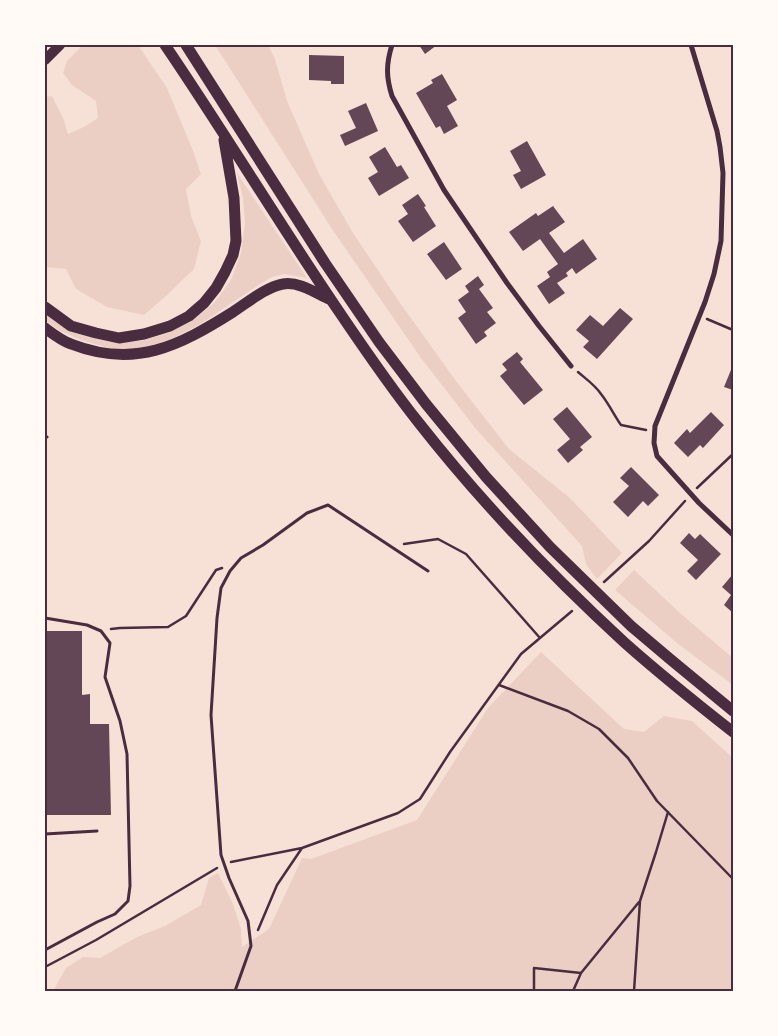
<svg xmlns="http://www.w3.org/2000/svg" width="778" height="1036" font-family="'Noto Sans',sans-serif">
  <rect width="100%" height="100%" fill="#f7e1d7"/>
  <!-- green -->
  <path fill="#ebcfc5" d="M83,45h55l29,43 26,63 8,23 -15,15 5,27 10,25 -7,28 -28,27 -22,19 -37,-8 -31,-18 -10,-20 -21,-2v-96l2,-3 -2,-2v-69l7,-1 11,22 5,16 16,-7 14,-9 -2,-17 -24,-16 -9,-12 4,-12z
    M215,45h53l7,14 12,42 32,73 34,59 45,67 58,81 53,68 61,49 52,55 -25,26 -11,-15 -4,-18 -106,-117 -55,-71 -87,-126z
    M237,173l70,105 -23,-4 -12,3 -12,7 -61,41 -28,14 -23,8 -32,3 -32,-9 -24,-10 -15,-11v-8l34,22 32,8 30,-1 27,-8 25,-13 21,-17 17,-23 10,-27 4,-30 -2,-25z
    M634,570l47,44 52,44v27l-56,-42 -62,-53z
    M541,652l83,77 20,3 20,-16 28,5 41,37v233h-680l13,-23 17,-11 17,1 37,-21 28,-11 36,-21 8,-27 9,-5 15,31 8,25 1,18 27,-18 33,-71 9,1 106,-39 71,-112z"/>
  <!-- building -->
  <path fill="#644757" d="M419,45h18l-12,9z
    M309,55l35,1v28h-13v-3l-22,-1z
    M442,74l15,26 -10,6 11,20 -14,8 -4,-8 -4,2 -20,-35 17,-10 -2,-3z
    M366,103l12,28 -33,15 -5,-11 16,-7 -8,-17z
    M527,141l19,34 -25,14 -8,-14 8,-4 -11,-20z
    M385,147l12,20 4,-2 8,13 -30,18 -11,-18 10,-6 -9,-15z
    M418,194l8,12 -2,1 12,19 -23,16 -15,-21 10,-7 -6,-9z
    M553,206l12,16 -16,11 15,20 19,-14 14,20 -21,15 -4,-6 -6,5 2,3 -11,7 8,10 -16,11 -12,-18 13,-9 -3,-5 11,-8 -18,-25 -17,12 -14,-19 27,-19 2,3z
    M444,242l18,27 -16,11 -19,-26z
    M478,276l6,9 -5,4 14,19 -6,4 9,11 -12,9 3,4 -11,8 -18,-26 8,-6 -8,-12 11,-8 -4,-6z
    M620,308l13,11 -36,40 -14,-12 6,-6 -13,-11 14,-15 13,11z
    M517,352l6,7 -3,3 23,28 -19,15 -24,-29 7,-6 -5,-6z
    M733,365v25l-9,-3z
    M567,407l25,30 -12,10 3,3 -15,13 -11,-13 13,-11 -17,-20z
    M711,412l13,13 -21,23 -3,-3 -12,12 -14,-14 13,-14 3,4z
    M631,467l28,28 -11,11 -5,-5 -15,16 -15,-15 16,-16 -9,-8z
    M689,533l6,6 5,-5 21,20 -25,26 -9,-9 11,-11 -18,-17z
    M733,574v39l-9,-8 7,-10 -9,-8z
    M45,631h37v64l8,-1v30h19l2,91h-66z"/>
  <g fill="none" stroke-linecap="round" stroke-linejoin="round">
    <!-- path -->
    <path stroke="#4a2c40" stroke-width="2.5" d="M707,319l26,11
      M578,372c8,7 17,13 23,22 8,10 13,21 20,31l25,5
      M697,488l36,-34
      M404,544l34,-5 28,15 74,84
      M604,582l45,-41 36,-40
      M111,629l9,-1 48,-1 18,-11 30,-46 6,-2
      M499,685l69,26 31,18 29,29 29,43 76,78
      M231,862l71,-14 96,-35 22,-14 30,-47 71,-98 51,-43
      M258,930l19,-45 25,-37
      M45,967l51,-27 121,-72
      M534,991v-23l47,5 58,-71
      M573,991l8,-18
      M634,991l6,-90 16,-49 12,-40"/>
    <!-- service -->
    <path stroke="#4a2c40" stroke-width="3" d="M45,438l2,-1
      M45,618l42,7 14,6 9,12 -5,34 15,44 7,33 3,132 -2,15 -13,13 -18,8 -52,28
      M45,834l52,-3
      M235,991l16,-45 -3,-25 -19,-43 -8,-23 -10,-140 6,-97 4,-30 9,-17 11,-13 22,-13 44,-32 21,-8 100,66"/>
    <!-- minor -->
    <path stroke="#4a2c40" stroke-width="5" d="M392,45c-6,19 -6,32 0,51l52,94 63,93 32,43 32,40
      M691,45l26,86 3,16 3,26 -2,68 -7,33 -9,28 -50,124 -1,17 3,13 42,47 34,32"/>
    <!-- secondary -->
    <path stroke="#4a2c40" stroke-width="10" d="M45,60l15,-15"/>
    <!-- trunk -->
    <path stroke="#4a2c40" stroke-width="11" d="M165,45c60,88 115,180 175,268 25,37 51,75 79,110 62,79 132,152 206,220 35,31 71,60 108,89
      M186,45l139,218 54,79 47,62 60,73 64,70 81,79 39,33 63,52
      M45,307l26,19 25,7 23,5 25,-4 26,-8 19,-10 15,-13 12,-15 9,-16 8,-17 3,-14 -2,-43 -10,-58
      M45,328c8,6 17,13 26,16 64,25 108,2 162,-32 14,-9 33,-25 50,-28 15,-3 33,9 46,15"/>
  </g>
  <!-- border -->
  <rect width="778" height="1036" fill="none" stroke="#fffaf5" stroke-width="92"/>
  <rect x="46" y="46" width="686" height="944" fill="none" stroke="#4a2c40" stroke-width="2"/>
</svg>
